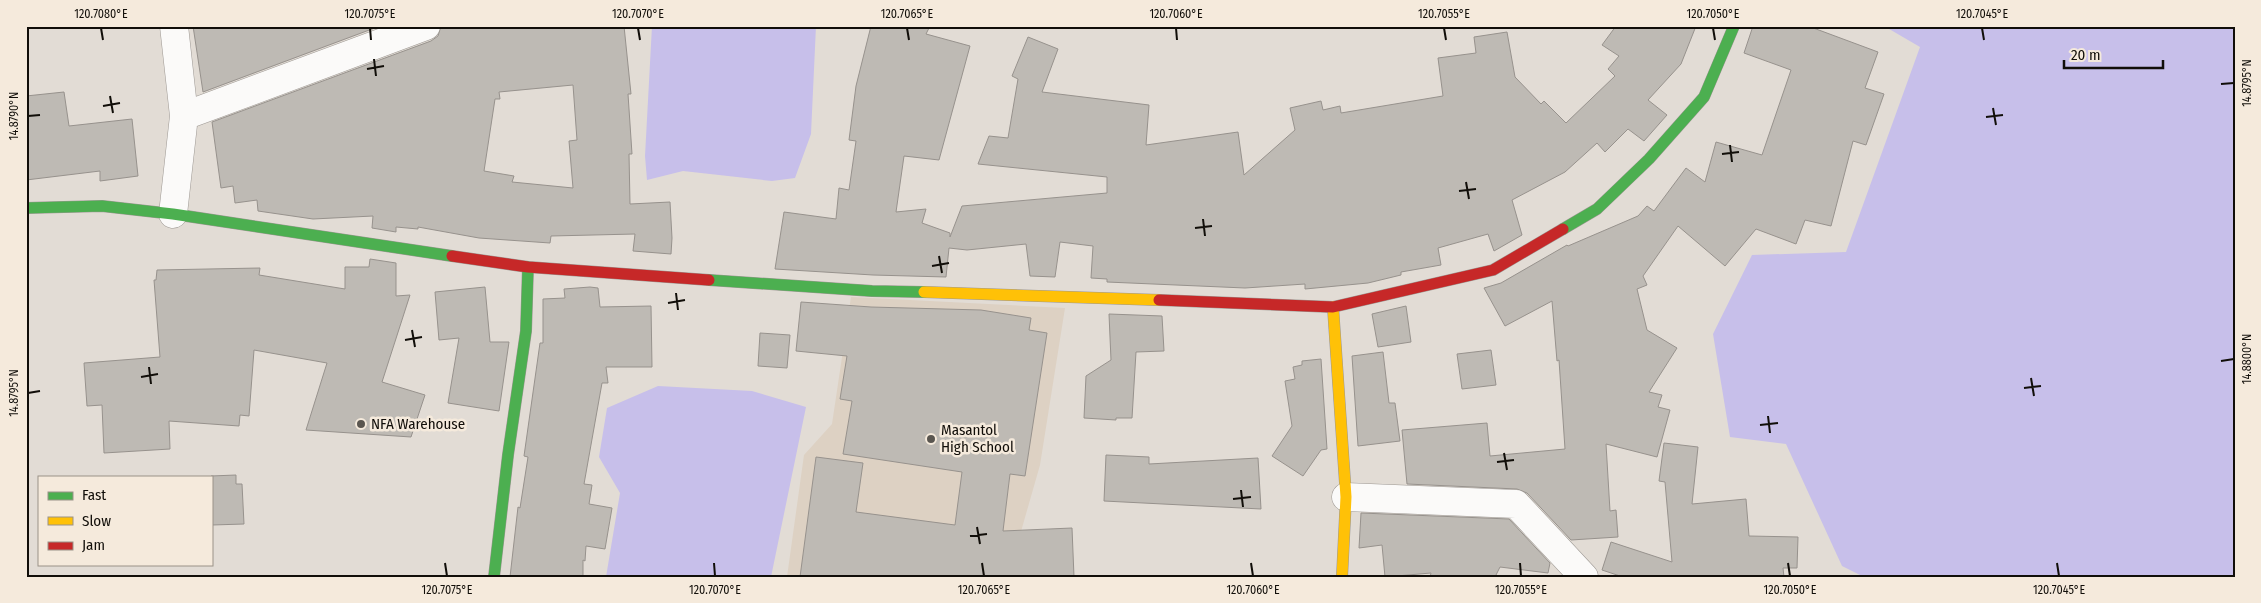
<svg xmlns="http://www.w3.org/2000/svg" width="2261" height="603" font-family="'Fira Sans Condensed',sans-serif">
  <rect width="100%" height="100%" fill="#e2dcd5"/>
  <!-- built -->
  <path fill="#ddd1c3" d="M851,297l214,11 -25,157 -32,112h-221l17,-122 28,-31z"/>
  <!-- water -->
  <path fill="#c7bfea" d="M652,26h164l-5,108 -16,44 -23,3 -89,-10 -36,9 -2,-24z
    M1884,26h351v551h-371l-22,-11 -56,-122 -56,-7 -17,-103 39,-79 94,-3 74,-205z
    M658,386l94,5 54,16 -35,170h-165l14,-84 -21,-36 8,-49z"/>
  <!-- building -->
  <path fill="#bebab4" stroke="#97928d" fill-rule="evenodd" d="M193,26h187l-177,66z
    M441,26h183l7,68h-3l4,60h-3l1,50 40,-2 2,36 -1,16 -38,-3 2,-17 -84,2 -1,7 -71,-5 -61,-11v2l-22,-2v5l-24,-4 1,-12 -60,3 -55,-8 -1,-11 -22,3 -2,-17 -12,2 -9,-66 219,-81 7,-5zM573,85l4,55 -8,1 4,47 -61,-6 2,-6 -30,-5 11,-72h5l-1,-7z
    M871,26h59l-4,8 44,12 -31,114 -35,-4 -8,56 30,-3 -4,14 28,10v4l12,-31 145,-13v-16l-129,-13 11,-28 19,2 10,-59 -6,-3 16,-39 30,12 -16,43 107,13 -3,40 92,-13 6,43 51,-45 -5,-22 31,-7 2,9 17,-4 1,7 102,-17 -5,-38 38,-5 -2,-16 33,-5 8,45 26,27 3,-3 22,22 49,-47 -7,-7 11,-13 -17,-11 14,-19h80l-15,38 -33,36 19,15 -23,26 -16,-12 -23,23 -8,-9 -32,29 -53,28 10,35 -28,16 -6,-17 -50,14 3,17 -40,7v3l-33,8 -63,6v-5l-60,4 -138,-6v-3l-16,-1 2,-32 -33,-4 -5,35 -25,-1 -4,-32 -59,6 -18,-2 -3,29 -73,-2 -98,-6 9,-57 52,7 3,-31 10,2 7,-49 -7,-1 7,-54z
    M1753,26h55l70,26 -13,36 19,6 -18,51 -13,-4 -22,85 -26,-6 -9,24 -40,-15 -31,37 -47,-40 -35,50 4,9 -10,4 10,41 30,18 -28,44 13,3 -4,12 12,3 -13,47 -51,-13 4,67 6,-1 2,27 -47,3 -44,-47 -10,-4 -110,-5 -5,-54 85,-7 3,33 75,-7 -6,-89 -2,1 -5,-60 -47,25 -21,-38 17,-5 66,-38 1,1 70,-30 9,-10 7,5 32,-43 19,14 11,-40 46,13 29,-85 -47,-17z
    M64,92l5,34 63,-7 6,57 -38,5v-10l-74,9v-84z
    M370,259l26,4v33l14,-1 -28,87 43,13 -14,42 -105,-7 21,-67 -73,-13 -5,66 -9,-1 -1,11 -70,-5 1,28 -66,4 -2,-48 -15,1 -3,-43 76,-6 -6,-77h2l1,-10 103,-2 -1,7 86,14v-22h24z
    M485,287l5,55h19l-10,69 -51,-8 11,-65 -20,2 -4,-48z
    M590,287l8,1 2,19 51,-1 1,61h-46l2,16h-6l-18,101 8,1 -3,19 23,4 -7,41 -19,-3 -1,15 -2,-1v17h-73l8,-70 2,1 8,-51 -4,-1 16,-113h3v-44l22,-1 -1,-9z
    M801,302l70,5 110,3 50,8 -2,12 18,3 -22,143 -15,-2 -7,57 69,-3 2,49h-274l16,-120 47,6 -7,49 99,13 7,-53 -119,-18 9,-53 -12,-2 7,-43 -51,-5z
    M1406,306l5,36 -33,5 -6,-33z
    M1109,314l53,2 2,35 -28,1 -4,66h-16v2l-32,-2 2,-42 25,-16z
    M760,333l30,2 -3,33 -29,-2z
    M1491,350l5,35 -34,4 -5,-35z
    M1383,352l6,51h6l5,38 -42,5 -6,-90z
    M1321,359l6,90 -6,1 -18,26 -31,-20 20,-30 -7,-45 10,-2 -2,-12 9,-2v-4z
    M1664,443l34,4 -6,57 54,-5 3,37 49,1 -1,31h-14l1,9h-161l-21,-7 9,-28 61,20 -7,-80 -6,-1z
    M1106,455l43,2v7l109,-6 3,51 -157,-8z
    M236,475v9h6l2,40 -32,1 -1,-49z
    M1361,513l148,6 41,44 -2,10 -48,-6 -5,10h-65l1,-4 -46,4 -3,-32 -23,3z"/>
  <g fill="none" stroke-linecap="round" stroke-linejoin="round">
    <defs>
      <path id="street" d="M184,116l242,-90
        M173,214l11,-98 -10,-90
        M1346,497l170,7 68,73"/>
      <path id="fast" d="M26,208l76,-2 71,8 279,42
        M1563,229l34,-20 52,-50 55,-62 30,-71
        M709,280l163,11 52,1
        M494,577l14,-122 18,-124 2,-64"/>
      <path id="slow" d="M924,292l235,8
        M1333,307l13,190 -4,80"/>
      <path id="jam" d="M452,256l76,11 181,13
        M1159,300l174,7 160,-37 70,-41"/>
    </defs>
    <!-- street casing -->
    <use href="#street" stroke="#9c9792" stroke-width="29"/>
    <!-- fast casing -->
    <use href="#fast" stroke="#9c9792" stroke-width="12"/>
    <!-- slow casing -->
    <use href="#slow" stroke="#9c9792" stroke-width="12"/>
    <!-- jam casing -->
    <use href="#jam" stroke="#9c9792" stroke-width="12"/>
    <!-- street -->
    <use href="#street" stroke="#fbfaf9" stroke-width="28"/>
    <!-- fast -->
    <use href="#fast" stroke="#4caf50" stroke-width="11"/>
    <!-- slow -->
    <use href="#slow" stroke="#ffc107" stroke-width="11"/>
    <!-- jam -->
    <use href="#jam" stroke="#c62828" stroke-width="11"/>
  </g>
  <!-- ticks -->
  <path fill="none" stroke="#110e09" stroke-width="2" d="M101,28l2,12M370,28l1,12M638,28l2,12M907,28l2,12M1176,28l1,12M1444,28l2,12M1713,28l2,12M1982,28l2,12M374,59l2,17M367,69l17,-3M2221,84l13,-1M110,96l3,17M103,106l17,-3M1993,108l3,17M28,116l12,-1M1986,117l17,-2M1730,145l2,17M1722,154l17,-2M1466,182l3,17M1459,191l17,-2M1203,219l2,17M1195,228l17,-2M939,256l3,17M932,266l17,-3M676,293l2,17M668,303l17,-3M412,330l3,17M405,340l17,-3M2221,361l13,-2M149,367l2,17M141,377l17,-3M2031,378l3,18M2024,388l17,-2M28,393l12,-2M1768,416l2,17M1760,425l18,-2M1504,453l3,17M1497,462l17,-2M1241,490l2,17M1233,499l18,-2M977,527l3,17M970,536l17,-2M445,563l2,13M714,563l1,13M982,563l2,13M1251,563l2,13M1520,563l1,13M1788,563l2,13M2057,563l2,13"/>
  <!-- markers -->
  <g fill="#5a5650" stroke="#f5eadc" stroke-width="2">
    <circle cx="361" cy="424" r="5"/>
    <circle cx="931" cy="439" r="5"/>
  </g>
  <g text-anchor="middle" stroke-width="5" stroke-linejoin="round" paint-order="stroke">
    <!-- poi labels -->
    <g font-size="15" fill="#110e09" stroke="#f5eadc" text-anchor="start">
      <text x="371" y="429">NFA Warehouse</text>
      <text x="941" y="435">Masantol<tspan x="941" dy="17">High School</tspan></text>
    </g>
  </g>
  <!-- border -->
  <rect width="2261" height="603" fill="none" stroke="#f5eadc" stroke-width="55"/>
  <!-- legend -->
  <rect x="38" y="476" width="175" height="90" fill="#f5eadc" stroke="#9a9288"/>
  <rect x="48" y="492" width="25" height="8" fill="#4caf50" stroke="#9a9288"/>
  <text x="82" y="500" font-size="15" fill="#110e09">Fast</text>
  <rect x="48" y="517" width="25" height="8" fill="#ffc107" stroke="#9a9288"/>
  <text x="82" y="526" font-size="15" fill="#110e09">Slow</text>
  <rect x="48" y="542" width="25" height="8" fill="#c62828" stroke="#9a9288"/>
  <text x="82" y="550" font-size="15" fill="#110e09">Jam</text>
  <!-- scale -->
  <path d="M2064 60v8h99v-8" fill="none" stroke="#110e09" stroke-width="2.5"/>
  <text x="2071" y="60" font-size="15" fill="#110e09" stroke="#f5eadc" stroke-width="4" paint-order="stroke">20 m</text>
  <rect x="28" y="28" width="2206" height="548" fill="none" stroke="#110e09" stroke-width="2"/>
  <g font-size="12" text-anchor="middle" fill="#110e09">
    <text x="101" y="18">120.7080°E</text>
    <text x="370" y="18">120.7075°E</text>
    <text x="638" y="18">120.7070°E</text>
    <text x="907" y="18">120.7065°E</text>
    <text x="1176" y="18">120.7060°E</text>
    <text x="1444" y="18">120.7055°E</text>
    <text x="1713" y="18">120.7050°E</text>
    <text x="1982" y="18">120.7045°E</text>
    <text transform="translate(2247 83) rotate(-90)" y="4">14.8795°N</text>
    <text transform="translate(14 116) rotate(-90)" y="4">14.8790°N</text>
    <text transform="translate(2247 359) rotate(-90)" y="4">14.8800°N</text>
    <text transform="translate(14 393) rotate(-90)" y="4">14.8795°N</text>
    <text x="447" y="594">120.7075°E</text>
    <text x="715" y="594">120.7070°E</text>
    <text x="984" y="594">120.7065°E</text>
    <text x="1253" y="594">120.7060°E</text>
    <text x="1521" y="594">120.7055°E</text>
    <text x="1790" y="594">120.7050°E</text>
    <text x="2059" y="594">120.7045°E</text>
  </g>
</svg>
